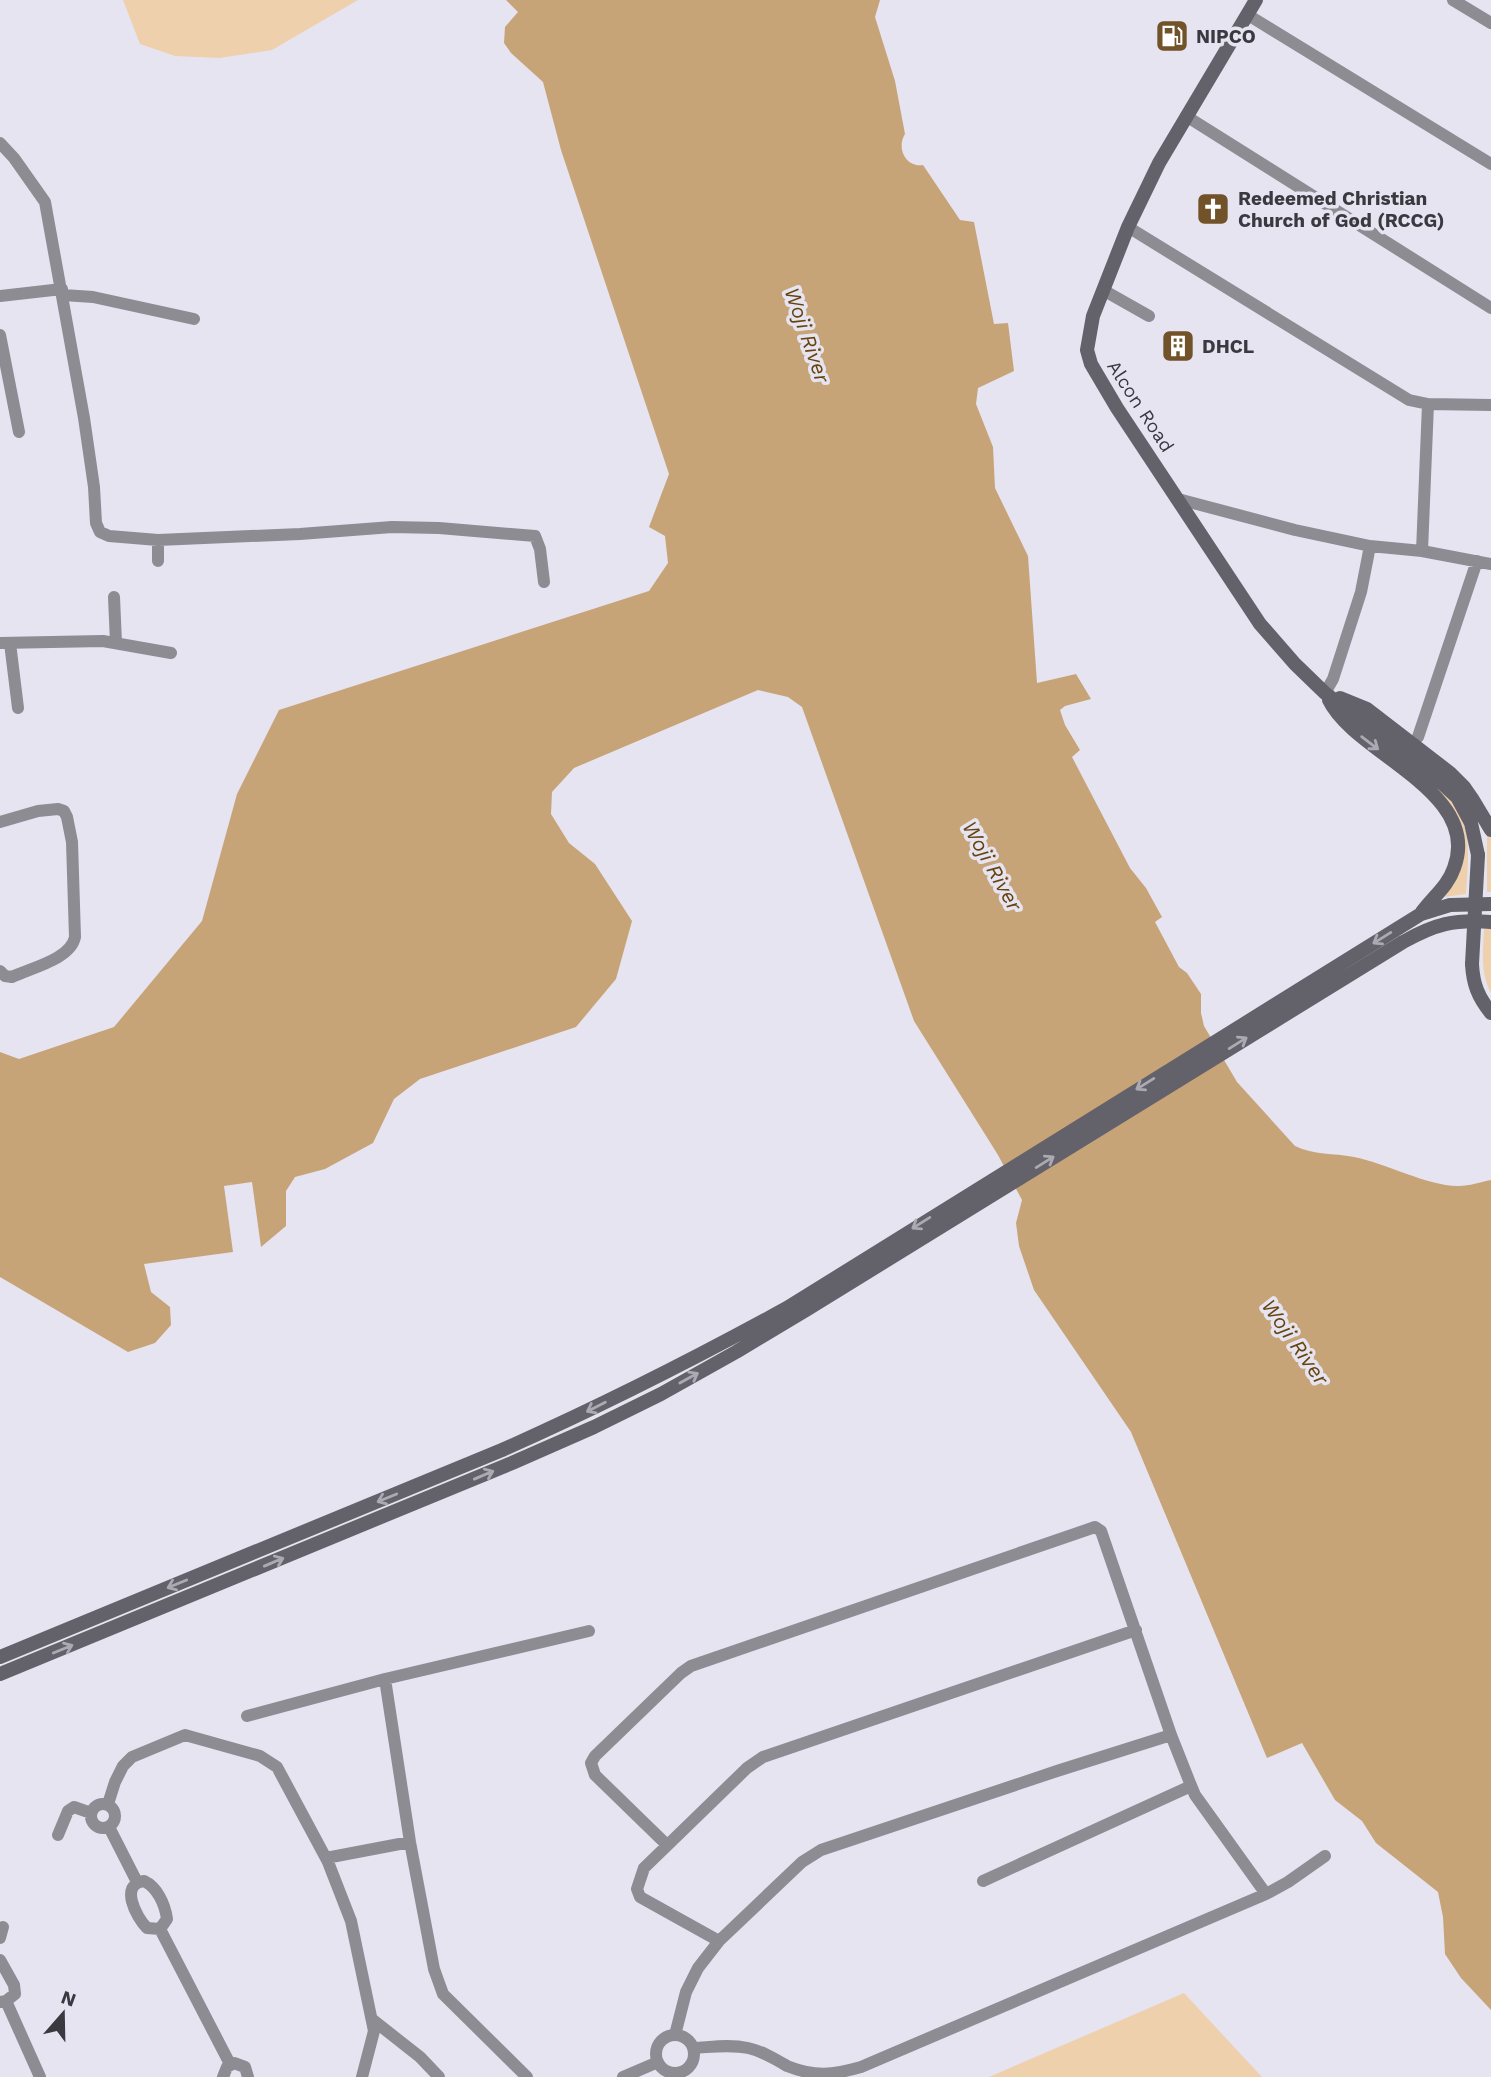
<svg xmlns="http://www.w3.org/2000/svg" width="1491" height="2077" font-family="'Work Sans',sans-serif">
  <rect width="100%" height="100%" fill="#e6e4f1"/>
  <!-- green -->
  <path fill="#eed0ad" d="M123,0h235l-86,50 -53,8 -44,-2 -35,-12z
    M1428,783c47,25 41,66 38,111l-22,3 18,-36z
    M1487,833l4,5v54h-4z
    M1491,928v65c-11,-21 -8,-41 -7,-64z
    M1184,1993l78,84h-273z"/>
  <!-- water -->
  <path fill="#c7a378" d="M506,0h374l-5,17 20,64 10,53c-9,14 1,34 18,31l37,55 14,2 20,102 14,-1 6,48 -36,17 -2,16 17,43 2,41 33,68 9,127 39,-9 15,25 -26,7 -5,4 5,15 15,25 -8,7 58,111 16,20 16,29 -7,5 24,45 8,6 14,21v19l3,13 33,56 58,64c19,9 38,7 59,11 31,6 76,30 105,29 10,0 22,-4 32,-6v830l-30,-32 -16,-24 -2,-37 -5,-25 -62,-49 -14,-22 -27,-21 -33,-57 -35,15 -136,-326 -97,-142 -15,-44 -3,-23 6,-23 -24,-45 -84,-134 -112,-314 -14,-10 -30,-7 -184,78 -22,24 -1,22 18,29 26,21 37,57 -16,58 -40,48 -156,52 -26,20 -21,44 -48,26 -30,8 -9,14v35l-25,21 -9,-65 -28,4 9,66 -89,12 7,28 19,15 1,18 -16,18 -27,9 -128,-75v-225l19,7 95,-32 88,-106 35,-127 42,-84 370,-119 19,-28 -3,-27 -16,-9 20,-53 -108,-324 -18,-68 -32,-29 -7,-10 1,-16 13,-15z"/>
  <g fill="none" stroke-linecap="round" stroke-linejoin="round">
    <!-- minor -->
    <path stroke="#8d8c92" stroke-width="12" d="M1453,0l38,23
      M1248,15l243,149
      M1186,116l305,192
      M0,143l14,15 31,44 39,216 10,69 2,36 4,9 9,4 49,4 142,-6 92,-7 47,1 96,8 5,13 4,33
      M1128,227l281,173 19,4 63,1
      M1103,290l46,26
      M63,295l30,2 101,22
      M0,296l62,-7
      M0,335l19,97
      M1178,499l117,31 75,16 52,5 69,13
      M158,540v21
      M1422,551l6,-147
      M114,597l2,46
      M0,643l103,-2 68,12
      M10,643l8,65
      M1325,693l8,-14 28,-87 9,-46
      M1418,737l59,-176
      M0,822l38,-11 20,-2 6,2 3,6 5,25 3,95c-4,22 -44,31 -63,40l-7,-1 -5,-5
      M385,1679l25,163 24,127 9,25 84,83
      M247,1716l138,-37 204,-48
      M91 1816a12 12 0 1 1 24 0a12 12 0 1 1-24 0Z
      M108,1804l7,-22 8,-16 9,-9 53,-22 75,21 17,11 51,95 23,59 23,110 -12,46
      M109,1827l28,55
      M58,1835l10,-24 6,-4 17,6
      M667,1845l-72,-70 -4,-12 4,-7 86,-83 10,-7 404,-139 6,4 70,204 19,48 5,12 71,99
      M326,1858l84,-16
      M144,1881c13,6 21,23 23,38l-7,10 -13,-1c-11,-11 -28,-44 -3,-47z
      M983,1881l208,-95
      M160,1929l70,135
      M0,1938l3,-11
      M719,1941l-79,-44 -3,-8 7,-21 103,-100 16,-11 373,-127
      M0,1960l14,25 1,9 -9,7 -6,1
      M6,2001l34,76
      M373,2020l47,37 19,20
      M656 2054a19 19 0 1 1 38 0a19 19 0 1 1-38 0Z
      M675,2035l11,-43 12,-24 21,-27 83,-79 19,-12 236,-79 114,-36
      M694,2048c18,-1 36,-4 54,0 14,3 27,11 39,18 28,11 46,9 74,1l405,-173 22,-12 37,-26
      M223,2077l4,-10 7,-4 11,4 3,10
      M623,2077l35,-15"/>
    <!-- secondary -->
    <path stroke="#63626a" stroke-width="14" d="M1256,0l-97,163 -31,64 -35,89 -6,34 4,14 26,44 143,216 35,40 30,29 106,80 26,24 14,26 7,32
      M1340,698l27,11 83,64 14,14 9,13 18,30
      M1329,700c26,54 154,91 125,168 -6,18 -21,29 -32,44
      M1472,964c1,20 6,33 19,49
      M0,1657l502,-207c97,-43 192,-91 285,-142l634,-394 29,-9 41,-1
      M0,1674l512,-211 82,-36 67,-33 75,-42 70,-42 597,-368c32,-18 51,-23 88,-20"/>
    <!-- secondary-bridge -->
    <path stroke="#63626a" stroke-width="14" d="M1472,964l6,-109"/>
  </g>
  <!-- one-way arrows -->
  <defs><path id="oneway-shaft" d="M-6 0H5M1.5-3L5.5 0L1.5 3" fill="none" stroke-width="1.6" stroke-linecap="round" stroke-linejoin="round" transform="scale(1.75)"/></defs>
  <g stroke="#abaab4">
    <use href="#oneway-shaft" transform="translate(1370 743) rotate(37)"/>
    <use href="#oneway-shaft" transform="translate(1382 938) rotate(148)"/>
    <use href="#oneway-shaft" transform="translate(1238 1043) rotate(-32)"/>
    <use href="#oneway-shaft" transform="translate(1145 1084) rotate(148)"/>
    <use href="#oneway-shaft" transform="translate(1045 1162) rotate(-32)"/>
    <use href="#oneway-shaft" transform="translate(921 1223) rotate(148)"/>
    <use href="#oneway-shaft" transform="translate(689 1378) rotate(-29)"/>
    <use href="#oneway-shaft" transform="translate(596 1407) rotate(153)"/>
    <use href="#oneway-shaft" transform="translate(484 1475) rotate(-23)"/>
    <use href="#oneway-shaft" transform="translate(387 1498) rotate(158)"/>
    <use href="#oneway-shaft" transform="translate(274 1562) rotate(-23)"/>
    <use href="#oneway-shaft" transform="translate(177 1584) rotate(158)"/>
    <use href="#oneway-shaft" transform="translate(63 1649) rotate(-22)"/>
  </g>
  <!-- icons -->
  <defs>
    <symbol id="fuel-square" viewBox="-11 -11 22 22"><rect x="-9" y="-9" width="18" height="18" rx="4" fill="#725228" stroke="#e6e4f1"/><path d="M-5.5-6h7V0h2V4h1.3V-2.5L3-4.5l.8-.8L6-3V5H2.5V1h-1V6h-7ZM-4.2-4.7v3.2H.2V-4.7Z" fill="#fff"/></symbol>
    <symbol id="church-square" viewBox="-11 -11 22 22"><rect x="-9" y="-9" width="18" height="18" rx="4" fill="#725228" stroke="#e6e4f1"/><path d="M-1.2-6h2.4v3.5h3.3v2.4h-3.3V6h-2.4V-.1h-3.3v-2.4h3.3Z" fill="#fff"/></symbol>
    <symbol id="building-square" viewBox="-11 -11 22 22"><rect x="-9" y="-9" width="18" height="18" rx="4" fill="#725228" stroke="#e6e4f1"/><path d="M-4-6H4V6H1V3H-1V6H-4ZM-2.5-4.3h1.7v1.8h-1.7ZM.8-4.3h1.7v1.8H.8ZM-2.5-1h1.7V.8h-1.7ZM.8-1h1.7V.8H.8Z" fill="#fff"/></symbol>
  </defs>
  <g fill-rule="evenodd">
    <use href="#fuel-square" x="1153" y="17" width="38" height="38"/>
    <use href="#church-square" x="1194" y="190" width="38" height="38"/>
    <use href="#building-square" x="1159" y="327" width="38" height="38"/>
  </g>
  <g text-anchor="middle" stroke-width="7" stroke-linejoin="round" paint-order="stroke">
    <!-- poi labels -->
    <g font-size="19" font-weight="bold" fill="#3a393f" stroke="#e6e4f1" text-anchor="start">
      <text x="1196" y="43">NIPCO</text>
      <text x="1238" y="205">Redeemed Christian<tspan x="1238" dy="22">Church of God (RCCG)</tspan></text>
      <text x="1202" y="353">DHCL</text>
    </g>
    <!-- street labels -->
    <g font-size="19" fill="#3a393f" stroke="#e6e4f1">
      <text transform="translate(1141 406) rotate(57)" y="7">Alcon Road</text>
    </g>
    <!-- water labels -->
    <g font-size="21" font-style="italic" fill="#66430d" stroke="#e6e4f1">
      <text transform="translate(807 335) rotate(71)" y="7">Woji River</text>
      <text transform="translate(992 866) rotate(61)" y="7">Woji River</text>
      <text transform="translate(1295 1342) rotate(55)" y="7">Woji River</text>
    </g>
  </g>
  <!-- north arrow -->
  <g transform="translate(63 2014) rotate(20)" stroke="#e6e4f1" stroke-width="5" paint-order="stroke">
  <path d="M0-5L12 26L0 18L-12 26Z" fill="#3a393f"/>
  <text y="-10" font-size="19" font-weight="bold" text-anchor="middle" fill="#3a393f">N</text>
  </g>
</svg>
